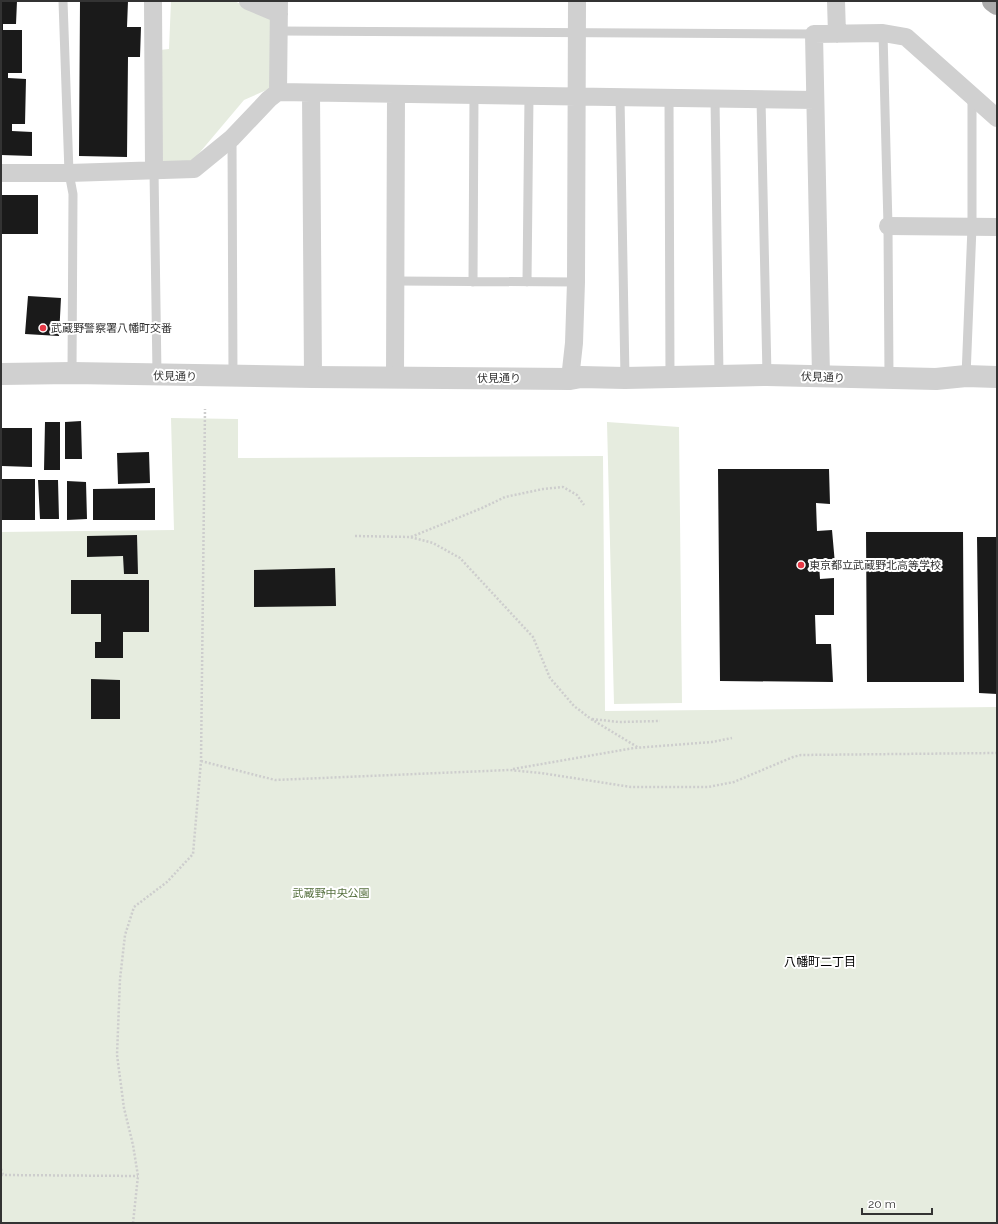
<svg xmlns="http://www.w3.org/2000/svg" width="998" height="1224" font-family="Raleway,'Noto Sans JP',sans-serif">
  <rect width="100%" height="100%" fill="#fff"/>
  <!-- green -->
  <path fill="#e6ecdf" d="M171,1h63l38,16 -1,71 -27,12 -54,64 -31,1 1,-115 9,-1z
    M171,418l67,1v39l365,-2 2,255 392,-4v516h-996v-691l173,-2z
    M607,422l72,5 3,276 -68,1z"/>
  <!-- building -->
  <path fill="#1a1a1a" d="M1,1h16l-1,23h-13v6h19v43h-14v5l18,1 -1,45h-13v7l20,1v24l-31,-1z
    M80,1h48l-1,26h14l-1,30h-12l-1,100 -48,-1z
    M1,195h37v39h-37z
    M28,296l33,2 -2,38 -34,-2z
    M81,421l1,38h-17v-37z
    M45,422h15v48h-16z
    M2,428h30v39l-30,-1z
    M149,452l1,31 -32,1 -1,-31z
    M718,469h111l1,35 -14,-1 1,28 15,-1 3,34h-16l1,15 14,-1v37h-19l1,29h15l2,38 -113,-1z
    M1,479h34v41h-34z
    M38,480h20l1,39h-19z
    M67,481l19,1 1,37 -20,1z
    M155,488v32h-62v-31z
    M866,532h97l1,150h-97z
    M137,535l1,39h-14l-1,-18 -36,1v-21z
    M977,537h20v157l-18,-1z
    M335,568l1,38 -82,1v-37z
    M71,580h78v52h-26v26h-28v-16h6v-28h-30z
    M91,679l29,1v39h-29z"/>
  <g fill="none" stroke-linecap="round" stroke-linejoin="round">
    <!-- path -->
    <path stroke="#cdcdcd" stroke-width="2.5" stroke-dasharray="2 2" stroke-linecap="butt" d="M355,536l55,1 23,6 27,15 73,79 17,41 24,28 17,13 48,29
      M411,537l71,-29 23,-11 38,-8 20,-2 14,8 7,10
      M592,719l27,3 41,-1
      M201,761l74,19 234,-10 32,3 90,14h77l26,-5 59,-25 8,-2 196,-2
      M513,769l121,-21 78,-6 20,-4
      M1,1169l2,6
      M1,1175l137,1
      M133,1223l5,-47 -5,-31 -9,-37 -7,-53 3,-76 5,-44 9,-28 33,-25 26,-28 8,-93 4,-352"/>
    <!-- service -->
    <path stroke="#d0d0d0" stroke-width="9" d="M63,1l6,172 4,21 -1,179
      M279,31l535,3
      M883,33l5,193 1,152
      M620,97l5,281
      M669,98l1,280
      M715,98l4,278
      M761,99l6,276
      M232,138l1,238
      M154,170l3,204
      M397,281l179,1
      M473,282l1,-187
      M527,282l2,-186
      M966,376l6,-149v-130"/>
    <!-- minor -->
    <path stroke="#d0d0d0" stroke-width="18" d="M153,1l1,169
      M248,1l31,13
      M836,1l1,33
      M278,92l1,-91
      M311,93l2,284
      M1,173h68l125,-4 38,-31 37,-39 9,-7 537,8
      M888,226l109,1
      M821,376l-7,-342 69,-1 23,4 91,81
      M395,377l1,-283
      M570,379l4,-36 2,-61 1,-281"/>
    <!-- tertiary -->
    <path stroke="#d0d0d0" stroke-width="22" d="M1,374l71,-1 241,4 257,2 11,-2 44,1 142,-3 169,4 30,-3 31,1"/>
    <!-- primary -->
    <path stroke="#ababab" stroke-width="22" d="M993,1l4,3"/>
  </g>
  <!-- markers -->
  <g fill="#e63946" stroke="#fff" stroke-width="1.5">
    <circle cx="43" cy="328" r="4"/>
    <circle cx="801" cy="565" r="4"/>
  </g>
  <g text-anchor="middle" stroke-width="4" stroke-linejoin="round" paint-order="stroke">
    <!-- poi labels -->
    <g font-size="11" fill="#333" stroke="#fff" text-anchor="start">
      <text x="51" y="332">武蔵野警察署八幡町交番</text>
      <text x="809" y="569">東京都立武蔵野北高等学校</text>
    </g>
    <!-- street labels -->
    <g font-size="11" fill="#333" stroke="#fff">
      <text transform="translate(175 376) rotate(1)" y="4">伏見通り</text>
      <text transform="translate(823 377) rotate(2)" y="4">伏見通り</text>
      <text x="499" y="382">伏見通り</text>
    </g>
    <!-- park labels -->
    <g font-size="11" fill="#56703f" stroke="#fff">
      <text x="331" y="897">武蔵野中央公園</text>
    </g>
    <!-- neighbourhood labels -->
    <g font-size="12" fill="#000" stroke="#fff">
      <text x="820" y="966">八幡町二丁目</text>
    </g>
  </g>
  <!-- border -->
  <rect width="998" height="1224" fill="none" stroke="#333333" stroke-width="4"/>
  <!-- scale -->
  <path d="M862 1208v6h70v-6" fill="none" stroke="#333333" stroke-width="2"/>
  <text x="868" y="1208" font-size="12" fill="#333333" stroke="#ffffff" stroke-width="3" paint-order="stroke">20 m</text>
</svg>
